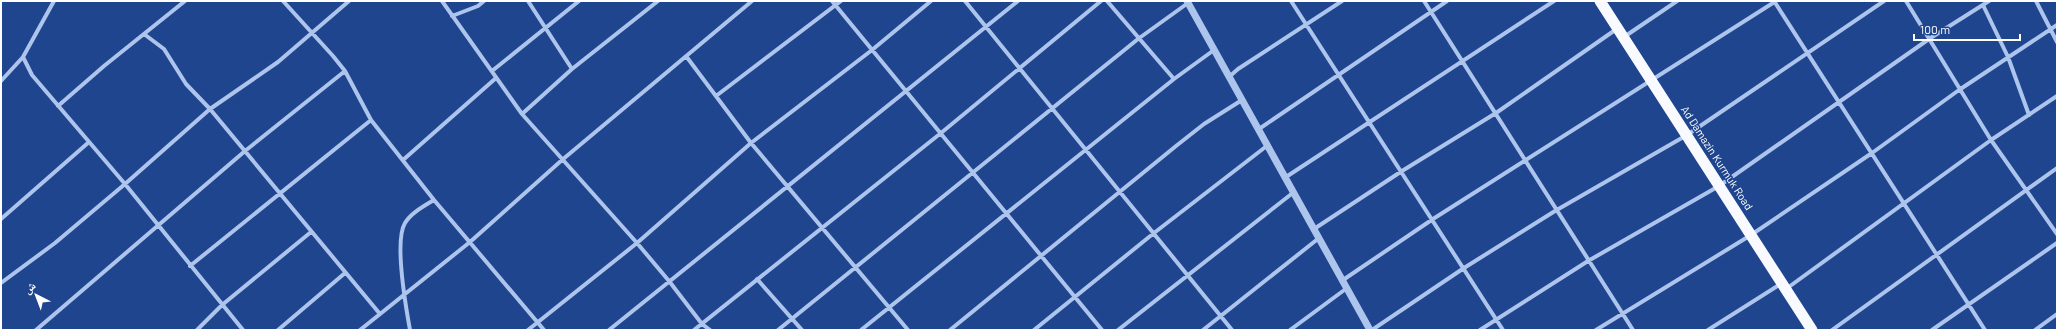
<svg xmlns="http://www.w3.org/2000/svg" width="2058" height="331" font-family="Barlow,'Noto Naskh Arabic',sans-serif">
  <rect width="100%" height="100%" fill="#1f458e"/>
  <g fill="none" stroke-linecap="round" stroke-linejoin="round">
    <!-- minor -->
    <path stroke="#adc4ec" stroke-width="4" d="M283,1l50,55 12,15 26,49 63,80 110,130
      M442,1l80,113 115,129 32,38 33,43 8,6
      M528,1l44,68
      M832,1l270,329
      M965,1l267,329
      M1107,1l67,78
      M1291,1l212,329
      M1424,1l209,329
      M1774,1l211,329
      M1906,1l85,139 66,94
      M2036,1l21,41
      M1983,5l25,52 21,58
      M452,16l26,-10 6,-5
      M144,34l20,15 22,35 24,25 170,205
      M1624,37l53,-36
      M686,56l65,87 157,187
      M23,57l9,18 93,109 118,146
      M492,71l87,-70
      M1229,77l9,-8 104,-68
      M1,81l22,-24 31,-56
      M716,96l125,-95
      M58,106l46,-40 81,-65
      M522,114l50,-45 86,-68
      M1259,129l188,-128
      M403,160l93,-82
      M1286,177l268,-176
      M1,219l88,-77
      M1314,229l88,-58 94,-58 122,-85
      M190,266l181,-146
      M757,279l45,51
      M1343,280l90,-61 343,-218
      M1,283l54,-40 70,-59 85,-75 68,-47 71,-61
      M1786,289l205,-149 66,-44
      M36,330l209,-179 100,-80
      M197,330l25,-25 89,-73
      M278,330l67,-57
      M360,330l110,-88 92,-82 190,-159
      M410,330c-4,-22 -16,-89 -5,-107 6,-10 19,-17 29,-23
      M528,330l109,-87 114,-100 121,-93 59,-49
      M609,330l409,-329
      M694,330l247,-197 160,-132
      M778,330l360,-291 50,-36
      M861,330l313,-251 40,-29
      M950,330l226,-184 28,-22 38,-24
      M1034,330l120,-97 114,-88
      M1118,330l176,-138
      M1203,330l116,-92
      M1290,330l57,-42
      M1372,330l92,-62 91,-57 132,-76 197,-134
      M1480,330l108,-69 131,-75 210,-147 60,-38
      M1596,330l155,-95 121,-82 87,-63 98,-65
      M1708,330l74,-47
      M1832,330l225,-162
      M1932,330l125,-87
      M2035,330l22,-16"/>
    <!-- tertiary -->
    <path stroke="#adc4ec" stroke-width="7" d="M1187,1l183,329"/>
    <!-- trunk -->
    <path stroke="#f8faff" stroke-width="11" d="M1600,1l212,329"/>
  </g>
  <g text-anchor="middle" stroke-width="3" stroke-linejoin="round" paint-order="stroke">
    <!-- street labels -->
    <g font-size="11" fill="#fff" stroke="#1f458e">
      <text transform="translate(1717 158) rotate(57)" y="4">Ad Damazin Kurmuk Road</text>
    </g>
  </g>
  <!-- border -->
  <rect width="2058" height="331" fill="none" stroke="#ffffff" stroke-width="4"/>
  <!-- north arrow -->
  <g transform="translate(36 295) rotate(318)" stroke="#1f458e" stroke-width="3" paint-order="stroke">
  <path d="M0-3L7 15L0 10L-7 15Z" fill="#ffffff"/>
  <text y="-6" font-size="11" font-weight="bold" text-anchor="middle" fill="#ffffff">ش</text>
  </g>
  <!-- scale -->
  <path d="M1914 34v6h106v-6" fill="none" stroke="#ffffff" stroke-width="2"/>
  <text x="1920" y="34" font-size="12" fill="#ffffff" stroke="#1f458e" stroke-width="3" paint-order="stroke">100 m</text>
</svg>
